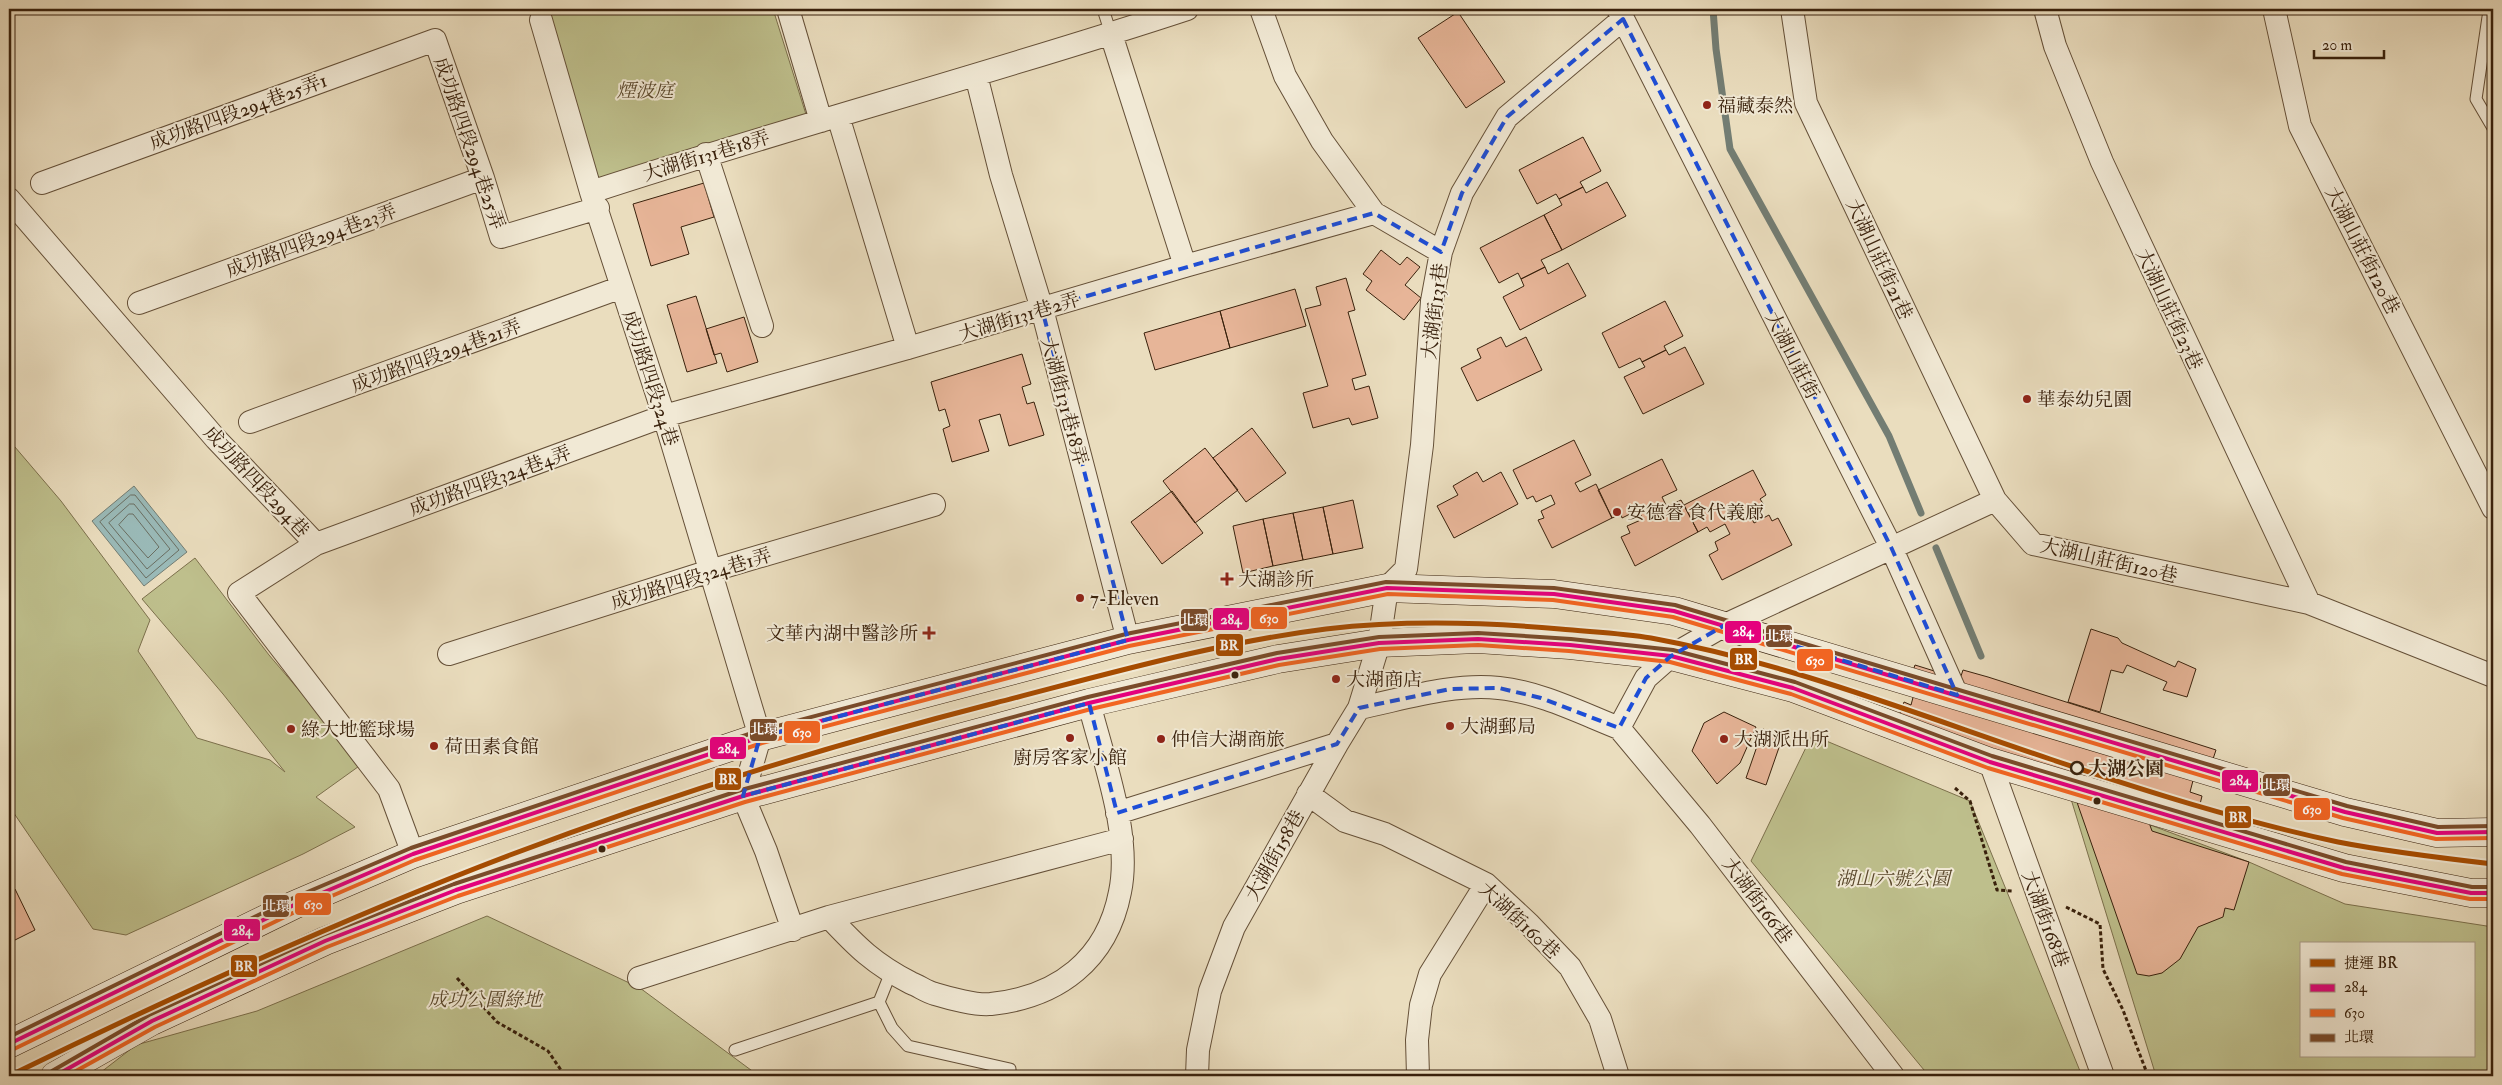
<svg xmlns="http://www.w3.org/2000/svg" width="2502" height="1085" font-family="'IM FELL Double Pica','Noto Serif TC',serif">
  <rect width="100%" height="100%" fill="#eaddbe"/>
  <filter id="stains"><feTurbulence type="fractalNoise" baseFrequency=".004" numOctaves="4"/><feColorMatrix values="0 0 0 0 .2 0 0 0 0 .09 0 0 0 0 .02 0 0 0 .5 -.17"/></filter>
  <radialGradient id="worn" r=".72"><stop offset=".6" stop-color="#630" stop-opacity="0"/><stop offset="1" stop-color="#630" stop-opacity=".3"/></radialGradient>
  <!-- green -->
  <path fill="#bebf8c" stroke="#7c704c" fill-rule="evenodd" d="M536,9h237l36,115 -218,68z
    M9,440l52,61 89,119 -12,31 59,87 73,22 15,12 -62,-78 -81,-95 53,-41 74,97 93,109 -46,33 39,30 -52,27 -177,81 -33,-6 -84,-123z
    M1812,735l158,66 112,275h-153l-178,-215z
    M2071,799l74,24 104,39 96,42 148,23v149h-337zM2301,944h172v112h-172z
    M487,916l153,72 119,88h-663l40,-31 121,-34z"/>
  <!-- water -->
  <path fill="#9abab8" stroke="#737d73" d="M134,486l53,66 -43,34 -52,-65z"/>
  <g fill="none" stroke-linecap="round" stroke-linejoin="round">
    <!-- shore -->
    <path stroke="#6a6e62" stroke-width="1" d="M131,495h4l44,55 -33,28 -46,-56z
      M130,504h4l36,45 -23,20 -38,-46z
      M129,514h4l26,33 -11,11 -29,-33z"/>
    <!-- stream -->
    <path stroke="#737d73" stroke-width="7" d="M1713,9l3,40 14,100 159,287 32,77
      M1936,548l45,108"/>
  </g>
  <!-- building -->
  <path fill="#e7b598" stroke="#39210c" d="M1458,12l47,70 -39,26 -48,-70z
    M1583,137l18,34 -21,11 3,5 -24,12 -3,-5 -19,10 -18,-34z
    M1607,182l19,34 -64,34 -18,-35 18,-10 -3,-6 24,-12 3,6z
    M704,183l10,34 -33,10 8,27 -38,12 -18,-62z
    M1544,215l18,35 -21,10 4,7 -24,12 -3,-6 -19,10 -19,-35z
    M1381,250l19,15 7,-8 13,10 -15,18 16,13 -17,22 -38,-30 6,-9 -9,-7z
    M1568,263l18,33 -66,34 -17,-33 21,-11 -3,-7 24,-12 3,7z
    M1346,278l9,32 -7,2 18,63 -14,4 3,11 14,-4 9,32 -26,7 -3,-7 -36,10 -10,-35 25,-7 -23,-77 16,-4 -5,-18z
    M1295,289l11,37 -76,22 -10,-37z
    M696,296l21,67 -30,9 -20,-67z
    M1665,301l18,35 -19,10 2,4 -24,12 -2,-4 -21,10 -17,-35z
    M1220,311l10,37 -75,22 -11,-37z
    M744,317l14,45 -31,10 -6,-19 -7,2 -8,-26z
    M1501,337l5,10 20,-10 16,33 -65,31 -16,-33 20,-10 -4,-9z
    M1685,347l19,37 -61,30 -19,-37 21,-10 -3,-5 24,-12 3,5z
    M1022,354l9,30 -9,3 5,17 7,-2 10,33 -35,11 -9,-32 -21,6 10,31 -37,11 -9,-33 7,-3 -5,-17 -6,2 -8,-29z
    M1252,428l34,45 -40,29 -33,-44z
    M1574,440l17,35 -16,8 5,9 16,-8 16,34 -60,30 -14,-28 6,-2 -3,-7 14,-7 -4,-9 -15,7 -3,-6 -6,3 -14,-29z
    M1205,448l33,42 -43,33 -32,-42z
    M1662,459l15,31 -15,7 5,10 14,-7 17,32 -63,34 -14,-29 9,-4 -3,-7 16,-7 -5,-9 -16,8 -1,-4 -9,4 -14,-28z
    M1753,470l13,25 -6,4 4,6 -15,8 5,10 15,-8 3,6 6,-3 14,27 -70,35 -13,-25 9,-5 -3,-8 15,-8 -5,-10 -15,8 -3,-5 -9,5 -14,-27z
    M1477,472l6,10 18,-10 17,32 -64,34 -17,-32 21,-11 -5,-9z
    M1172,491l31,42 -41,31 -31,-42z
    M1353,500l10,48 -30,6 -10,-47z
    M1323,507l10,47 -30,6 -10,-47z
    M1293,513l10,47 -30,6 -10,-47z
    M1263,519l10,47 -30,7 -10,-47z
    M2091,629l27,9 4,5 53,24 3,-6 18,8 -9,28 -24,-7 4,-8 -40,-17 -4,8 -12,-3 -11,42 -32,-10z
    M1915,665l45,14 3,-9 25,7 228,73 -9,27 -12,-4 -5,19 12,4 -7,29 -298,-104 7,-19 7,3 4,-15 -8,-2z
    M1724,712l32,15 -16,36 -23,21 -25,-33 12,-28z
    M1763,729l20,7 -17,49 -20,-7z
    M2072,788l75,29 5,14 97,31 -15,48 -9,-2 -2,9 -25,10 -18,32 -18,14 -13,3 -12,-2z
    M15,889l20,41 -26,13v-51z"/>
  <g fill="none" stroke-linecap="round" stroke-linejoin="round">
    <defs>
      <path id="service" d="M1103,9l8,25
        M2493,9l-5,8 -12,82 17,29
        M879,1002l13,26 16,18 102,23v7
        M735,1050l144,-48 12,-30"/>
      <path id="minor" d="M788,9l33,112
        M1261,9l24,67 37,65 52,72 67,39
        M1618,9l273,538 66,148
        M1792,9l14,94 189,397
        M2045,9l10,37 47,116 207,441
        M2274,9l26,117 193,382
        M541,20l50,172 73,224 96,321 -17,59 23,55 27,79
        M1111,34l74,232
        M976,75l25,100 41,134 86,331
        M838,116l70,232
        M706,154l56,172
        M42,183l393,-143 48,138 18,59 97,-29
        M591,192c198,-65 399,-118 596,-183
        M9,199l207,240 100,105
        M139,303l344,-125
        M250,422l372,-135
        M449,654l261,-83 224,-66
        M1359,708c45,-9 93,-25 140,-20 41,4 82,25 120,40l27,-50 25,-22 54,-31 270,-125 38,44 276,59 184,73
        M1619,728l81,97 193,251
        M1990,762l113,314
        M1308,794l37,27 40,13 101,50 43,40 41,43 30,52 18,57
        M1117,813l220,-69
        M413,854l-24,-65 -150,-196 77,-49 348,-128 244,-68 277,-82 189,-53
        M829,917c28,30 45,47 82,66 8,3 16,9 24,11 13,4 43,12 56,10 67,-7 116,-44 129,-112 12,-57 -17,-133 -31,-189
        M639,978l190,-61 293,-78
        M1197,1076l1,-26 12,-59 24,-64 103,-183 22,-36 20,-65 8,-55 19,-19 16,-124 10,-144 9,-49 21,-59 45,-76 116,-98
        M1418,1076l-1,-36 4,-35 9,-31 56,-90"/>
      <path id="secondary" d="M9,1044l285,-139 119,-51 347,-117 368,-97 259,-52 167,6 120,17 671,201 92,21 56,-1
        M55,1076l97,-55 173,-80 131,-51 287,-94 346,-93 189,-44 101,-16 99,-4 92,6 101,11 122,32 197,74 354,106 127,25h22"/>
    </defs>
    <!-- service casing -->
    <use href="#service" stroke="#655038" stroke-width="13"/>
    <!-- minor casing -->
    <use href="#minor" stroke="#655038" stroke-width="24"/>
    <!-- secondary casing -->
    <use href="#secondary" stroke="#39210c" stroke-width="29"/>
    <!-- path -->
    <path stroke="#39210c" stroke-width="3" stroke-dasharray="4 2.5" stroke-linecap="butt" d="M1955,788l15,13 27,89 16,1
      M2066,907l34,17 3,45 20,41 25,66
      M457,978l40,44 51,29 17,25"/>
    <!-- service -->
    <use href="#service" stroke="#f1e9d5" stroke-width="11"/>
    <!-- minor -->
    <use href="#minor" stroke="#f1e9d5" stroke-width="22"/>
    <!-- secondary -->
    <use href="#secondary" stroke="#f1e9d5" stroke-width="28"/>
    <defs>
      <path id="bus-1" d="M9,1044l285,-139 119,-51 347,-117 368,-97 259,-52 167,6 120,17 671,201 92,21 56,-1
        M55,1076l97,-55 173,-80 131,-51 287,-94 346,-93 189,-44 101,-16 99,-4 92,6 101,11 122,32 197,74 354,106 127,25h22"/>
      <path id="bus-2" d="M12,1050l285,-139 118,-51 347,-117 367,-97 259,-52 165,6 120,17 670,201 93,21 57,-1
        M67,1076l88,-49 172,-80 131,-51 287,-94 346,-93 188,-44 101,-16 98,-4 91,6 101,11 121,32 197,74 354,106 128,25h23"/>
      <path id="bus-3" d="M9,1037l282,-138 120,-51 347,-117 368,-97 260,-52 168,6 121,17 672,201 91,21 55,-1
        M52,1071l97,-56 174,-80 131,-51 287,-94 347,-93 189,-44 102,-16 99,-4 93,6 102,11 122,32 197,74 354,106 126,25h21"/>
    </defs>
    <!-- bus-1 casing -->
    <use href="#bus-1" stroke="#f1e9d5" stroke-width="8"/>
    <!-- bus-2 casing -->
    <use href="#bus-2" stroke="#f1e9d5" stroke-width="8"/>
    <!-- bus-3 casing -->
    <use href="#bus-3" stroke="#f1e9d5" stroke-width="8"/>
    <!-- bus-1 -->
    <use href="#bus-1" stroke="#e5007d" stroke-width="4"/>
    <!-- bus-2 -->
    <use href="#bus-2" stroke="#f26522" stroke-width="4"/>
    <!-- bus-3 -->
    <use href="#bus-3" stroke="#7a4b2a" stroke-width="4"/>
    <defs>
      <path id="metro-1" d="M9,1076c164,-80 330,-156 501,-221 159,-60 321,-110 485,-152 109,-28 219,-60 331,-74 78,-9 156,-7 234,0 31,3 61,4 91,9 137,25 268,77 399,121 95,32 190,62 288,83 51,10 103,16 155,22"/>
    </defs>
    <!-- metro-1 casing -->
    <use href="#metro-1" stroke="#f1e9d5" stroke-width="9"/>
    <!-- metro-1 -->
    <use href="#metro-1" stroke="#a74c00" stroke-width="5"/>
  </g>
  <!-- marked area -->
  <path fill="none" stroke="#1d4ed8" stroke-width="4" stroke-dasharray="10 6" stroke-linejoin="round" d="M1623,19l268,528 66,148 -232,-70 -54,31 -25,22 -27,50 -78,-30 -42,-10 -49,1 -91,19 -22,36 -220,69 -28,-110 -346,93 17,-59 368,-97 -86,-331 332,-96 67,39 21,-59 45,-76z"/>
  <!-- markers -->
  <g fill="#8f2418" stroke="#f1e9d5" stroke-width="2">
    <circle cx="1707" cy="105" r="5"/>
    <circle cx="2027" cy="399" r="5"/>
    <circle cx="1617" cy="512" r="5"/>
    <path d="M1224.5 571.5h5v5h5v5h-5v5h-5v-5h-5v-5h5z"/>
    <circle cx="1080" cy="598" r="5"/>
    <path d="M926.5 625.5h5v5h5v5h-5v5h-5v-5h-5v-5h5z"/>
    <circle cx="1336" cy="679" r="5"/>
    <circle cx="1450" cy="726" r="5"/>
    <circle cx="291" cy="729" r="5"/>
    <circle cx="1070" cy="738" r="5"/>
    <circle cx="1161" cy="739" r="5"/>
    <circle cx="1724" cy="739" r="5"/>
    <circle cx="434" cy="746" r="5"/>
  </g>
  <g fill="#39210c" stroke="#f1e9d5" stroke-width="2">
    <circle cx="1235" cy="675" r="4.5"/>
    <circle cx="2097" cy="801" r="4.5"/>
    <circle cx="602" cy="849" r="4.5"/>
  </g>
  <circle fill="#f1e9d5" stroke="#39210c" stroke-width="2.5" cx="2077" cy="768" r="6"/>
  <g text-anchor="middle" stroke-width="4" stroke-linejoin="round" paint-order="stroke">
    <!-- park labels -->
    <g font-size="19" font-style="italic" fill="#5a482c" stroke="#f1e9d5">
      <text x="645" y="97">煙波庭</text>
      <text x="1893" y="885">湖山六號公園</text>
      <text x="485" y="1006">成功公園綠地</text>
    </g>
    <!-- poi labels -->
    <g font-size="19" fill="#39210c" stroke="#f1e9d5" text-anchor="start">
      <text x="1717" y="112">福藏泰然</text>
      <text x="2037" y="406">華泰幼兒園</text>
      <text x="1627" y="519">安德睿 食代義廊</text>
      <text x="1238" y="586">大湖診所</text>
      <text x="1090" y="605">7-Eleven</text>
      <text x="918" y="640" text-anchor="end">文華內湖中醫診所</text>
      <text x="1346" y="686">大湖商店</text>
      <text x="1460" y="733">大湖郵局</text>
      <text x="301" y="736">綠大地籃球場</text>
      <text x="1171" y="746">仲信大湖商旅</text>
      <text x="1734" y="746">大湖派出所</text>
      <text x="444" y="753">荷田素食館</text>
      <text x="1070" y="764" text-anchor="middle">廚房客家小館</text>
    </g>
    <!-- street labels -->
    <g font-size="19" fill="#39210c" stroke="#f1e9d5">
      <text transform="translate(238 111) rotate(-20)" y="7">成功路四段294巷25弄1</text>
      <text transform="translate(470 143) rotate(71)" y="7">成功路四段294巷25弄</text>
      <text transform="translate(706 155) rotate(-17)" y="7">大湖街131巷18弄</text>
      <text transform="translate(311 240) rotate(-20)" y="7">成功路四段294巷23弄</text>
      <text transform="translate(2363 250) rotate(63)" y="7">大湖山莊街120巷</text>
      <text transform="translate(1880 259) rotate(65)" y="7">大湖山莊街21巷</text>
      <text transform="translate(2170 309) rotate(65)" y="7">大湖山莊街23巷</text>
      <text transform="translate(1434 311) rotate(-83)" y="7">大湖街131巷</text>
      <text transform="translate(1019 316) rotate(-17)" y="7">大湖街131巷2弄</text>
      <text transform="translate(436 355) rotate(-20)" y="7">成功路四段294巷21弄</text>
      <text transform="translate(1793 355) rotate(63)" y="7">大湖山莊街</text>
      <text transform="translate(651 378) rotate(72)" y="7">成功路四段324巷</text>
      <text transform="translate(1065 401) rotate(75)" y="7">大湖街131巷18弄</text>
      <text transform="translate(490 480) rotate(-20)" y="7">成功路四段324巷4弄</text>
      <text transform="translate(257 481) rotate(47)" y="7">成功路四段294巷</text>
      <text transform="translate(2109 560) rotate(13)" y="7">大湖山莊街120巷</text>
      <text transform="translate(691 578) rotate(-17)" y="7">成功路四段324巷1弄</text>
      <text transform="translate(1274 855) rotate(-61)" y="7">大湖街158巷</text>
      <text transform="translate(1758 900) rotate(53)" y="7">大湖街166巷</text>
      <text transform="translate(2046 919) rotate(70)" y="7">大湖街168巷</text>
      <text transform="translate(1520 920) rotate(43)" y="7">大湖街160巷</text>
    </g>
    <!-- stop labels -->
    <g font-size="19" font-weight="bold" fill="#39210c" stroke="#f1e9d5" text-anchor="start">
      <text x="2088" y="775">大湖公園</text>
    </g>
  </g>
  <g stroke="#f1e9d5" stroke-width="2">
    <rect x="1250" y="606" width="38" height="24" rx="5" fill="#f26522"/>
    <rect x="1212" y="607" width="38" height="24" rx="5" fill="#e5007d"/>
    <rect x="1180" y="608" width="29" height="24" rx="5" fill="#7a4b2a"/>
    <rect x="1724" y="620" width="38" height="24" rx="5" fill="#e5007d"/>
    <rect x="1765" y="624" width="28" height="24" rx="5" fill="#7a4b2a"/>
    <rect x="1215" y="633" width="29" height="24" rx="5" fill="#a74c00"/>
    <rect x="1729" y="647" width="29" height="24" rx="5" fill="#a74c00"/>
    <rect x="1796" y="648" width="38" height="24" rx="5" fill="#f26522"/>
    <rect x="749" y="718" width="29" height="24" rx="5" fill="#7a4b2a"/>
    <rect x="783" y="720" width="38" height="24" rx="5" fill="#f26522"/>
    <rect x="709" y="736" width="38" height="24" rx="5" fill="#e5007d"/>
    <rect x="714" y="767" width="28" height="24" rx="5" fill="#a74c00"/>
    <rect x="2221" y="769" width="38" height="24" rx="5" fill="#e5007d"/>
    <rect x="2262" y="773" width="29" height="24" rx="5" fill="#7a4b2a"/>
    <rect x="2293" y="797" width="38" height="24" rx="5" fill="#f26522"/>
    <rect x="2224" y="805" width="28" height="24" rx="5" fill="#a74c00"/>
    <rect x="294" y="892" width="38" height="24" rx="5" fill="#f26522"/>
    <rect x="262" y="894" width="28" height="24" rx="5" fill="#7a4b2a"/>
    <rect x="223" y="918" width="38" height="24" rx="5" fill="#e5007d"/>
    <rect x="230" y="954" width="28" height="24" rx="5" fill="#a74c00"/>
  </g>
  <g font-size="14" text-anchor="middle" font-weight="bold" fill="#fff">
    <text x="1269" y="623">630</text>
    <text x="1231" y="624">284</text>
    <text x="1194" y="625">北環</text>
    <text x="1743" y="636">284</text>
    <text x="1779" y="641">北環</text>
    <text x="1229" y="650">BR</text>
    <text x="1744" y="664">BR</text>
    <text x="1815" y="665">630</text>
    <text x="764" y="734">北環</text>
    <text x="802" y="737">630</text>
    <text x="728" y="753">284</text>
    <text x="728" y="784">BR</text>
    <text x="2240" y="785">284</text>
    <text x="2276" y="790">北環</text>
    <text x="2312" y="814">630</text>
    <text x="2238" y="822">BR</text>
    <text x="313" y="909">630</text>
    <text x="276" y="911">北環</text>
    <text x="242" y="935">284</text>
    <text x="244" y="971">BR</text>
  </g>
  <!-- margin -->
  <rect width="2502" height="1085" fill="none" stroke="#eaddbe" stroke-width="30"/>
  <rect x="10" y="10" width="2482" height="1065" fill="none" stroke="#39210c" stroke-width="2.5"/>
  <rect x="15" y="15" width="2472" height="1055" fill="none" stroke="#39210c"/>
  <!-- legend -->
  <rect x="2300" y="942" width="175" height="115" fill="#f1e9d5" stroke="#a79985"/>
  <rect x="2310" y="959" width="25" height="8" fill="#a74c00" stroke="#a79985"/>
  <text x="2344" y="968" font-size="15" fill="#39210c">捷運 BR</text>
  <rect x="2310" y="984" width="25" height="8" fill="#e5007d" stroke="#a79985"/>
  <text x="2344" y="992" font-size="15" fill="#39210c">284</text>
  <rect x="2310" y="1009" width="25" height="8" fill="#f26522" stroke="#a79985"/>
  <text x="2344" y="1018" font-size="15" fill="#39210c">630</text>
  <rect x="2310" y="1034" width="25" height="8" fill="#7a4b2a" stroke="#a79985"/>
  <text x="2344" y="1042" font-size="15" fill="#39210c">北環</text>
  <!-- scale -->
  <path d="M2314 50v8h70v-8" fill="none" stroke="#39210c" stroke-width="2.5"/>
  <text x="2322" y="50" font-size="15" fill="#39210c" stroke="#f1e9d5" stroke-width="4" paint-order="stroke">20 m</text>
  <rect width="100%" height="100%" filter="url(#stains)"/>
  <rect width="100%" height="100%" fill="url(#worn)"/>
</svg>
